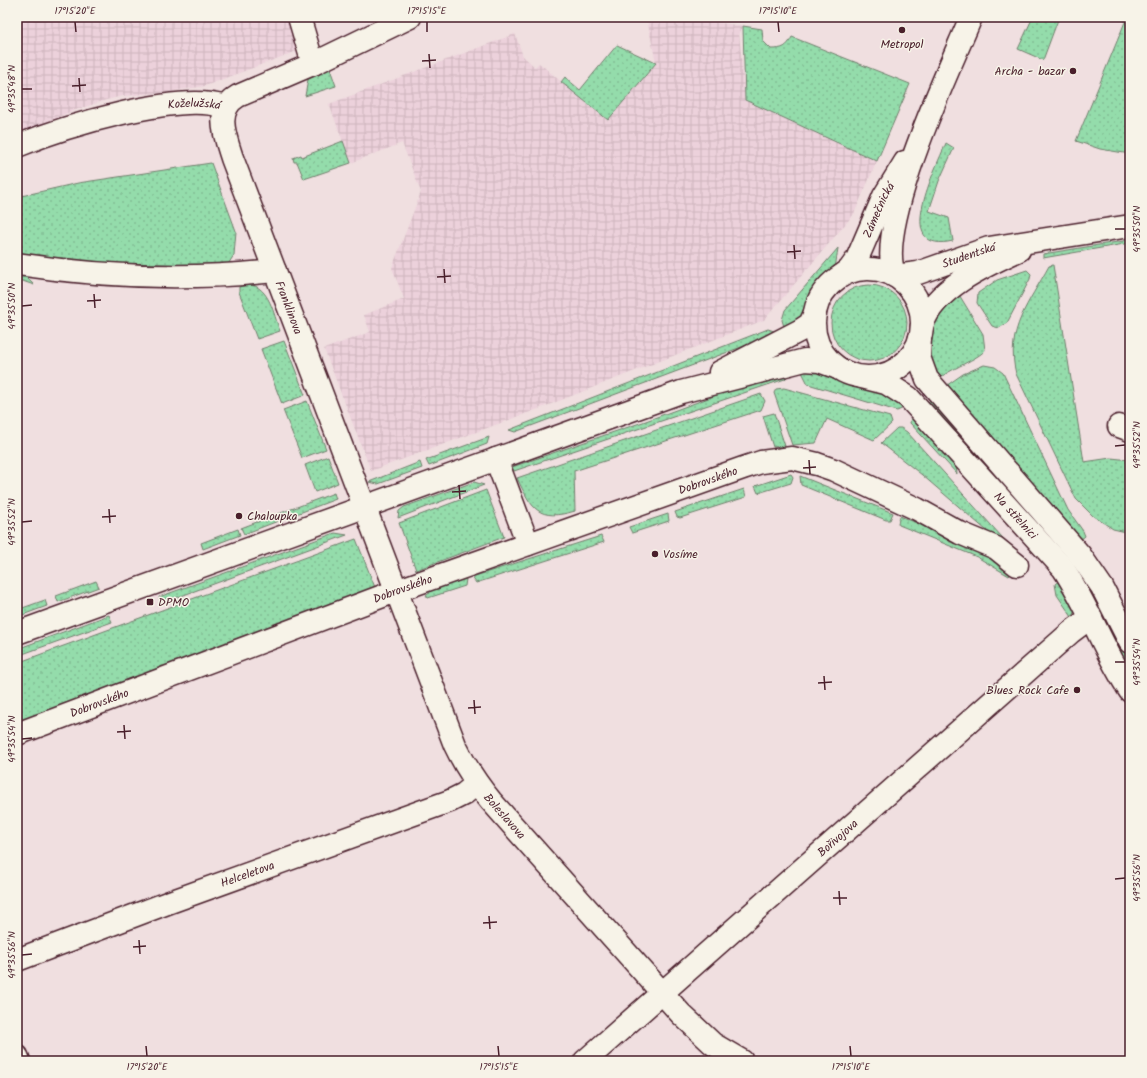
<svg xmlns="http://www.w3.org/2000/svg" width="1147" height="1078" font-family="Kalam,sans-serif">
  <defs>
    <pattern id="industrial-grid" width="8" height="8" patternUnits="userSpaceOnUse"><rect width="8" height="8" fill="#ecd1db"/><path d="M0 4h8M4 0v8" fill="none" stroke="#ccb3bc"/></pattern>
    <pattern id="green-dots" width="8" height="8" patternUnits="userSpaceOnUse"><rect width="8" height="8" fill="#94dcab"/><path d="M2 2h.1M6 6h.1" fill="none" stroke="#81bc93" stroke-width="1.8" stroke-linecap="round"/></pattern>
  </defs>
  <rect width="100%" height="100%" fill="#f0dfe0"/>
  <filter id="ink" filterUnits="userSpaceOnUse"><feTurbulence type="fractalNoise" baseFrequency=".025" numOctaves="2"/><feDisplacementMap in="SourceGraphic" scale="8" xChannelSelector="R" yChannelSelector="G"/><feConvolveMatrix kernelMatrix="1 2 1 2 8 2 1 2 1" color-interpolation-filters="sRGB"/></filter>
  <g filter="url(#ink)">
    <!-- industrial -->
    <path fill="url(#industrial-grid)" d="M25,17h263l9,34 -92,35 -36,6 -46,4 -17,4 -36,12 -53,23v-110l1,-1 -1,-2z
      M647,19l67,3 29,4 -4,6 6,68 132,61 -23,53 -90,106 -223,88 -170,63 -47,-122 46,-17 -6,-17 40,-16 -12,-31 29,-76 -19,-49 -51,20 -22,-59 186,-70 8,22 12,11 4,-4 68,57 49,-57z"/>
    <!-- green -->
    <path fill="url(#green-dots)" stroke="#6f7e6b" d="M1033,17h26l-16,43 -25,-11z
      M1127,17h3v137l-30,-5 -24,-8z
      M743,26l19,3 1,12 8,8c12,0 16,-2 21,-12l118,47 -33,77 -132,-61z
      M617,45l39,18 -48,57 -47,-38 4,-5 15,13z
      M329,66l7,20 -31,10 4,-22z
      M343,141l8,22 -47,16 -7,-17h-3l-1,-4 8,-3 1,2z
      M946,143l8,5 -15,33 -10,30 20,7 4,23c-62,14 -17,-73 -7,-98z
      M211,163l25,68 -2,24 -9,14 -160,-6 -48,-6v-60l61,-14z
      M1130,240v3l-87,15v-4z
      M838,248l-3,21 -19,18 -17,33 -14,10 -3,-10 3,-10z
      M1053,265l31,197 27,-4 19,2v77l-4,-5 -13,-3 -20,-13 -17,-17 -60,-125c-11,-44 13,-71 33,-108z
      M1027,270l4,4 -1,5 -23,44 -8,5 -7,-2 -15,-23 1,-10 19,-13z
      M17,274l7,1 10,10 -17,-6z
      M249,284c21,4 24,29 31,47l-23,8 -18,-47v-5z
      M831 323a38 38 0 1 1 76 0a38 38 0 1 1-76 0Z
      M958,293l25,41 2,16c-5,8 -37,20 -48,30 -10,-16 -10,-44 -1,-61 4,-9 15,-18 22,-26z
      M768,329l6,2 2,3 -261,98 -6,-2z
      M284,341l21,54 -23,9 -21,-55z
      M984,365l11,2 8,6 65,137 15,21 2,5 -7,6 -135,-154 20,-14z
      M800,368h6l26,8 25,11 24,3 25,17 -9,4 -89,-27z
      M790,374l-5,5 -271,92 -2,-4 131,-45 123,-45z
      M784,388l106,29 2,6 -18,17 -47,-21 -11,24 -24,2 -18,-52 2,-4z
      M761,394l4,7 -4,9 -187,61 1,40c-37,11 -43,-2 -58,-33z
      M932,398l135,151 -7,6 -133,-152z
      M307,401l19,48 -24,9 -19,-48z
      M774,413l11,33 -12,1 -10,-31z
      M911,416l44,41 2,17 -47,-51z
      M897,428h4l6,4 104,115 -3,2 -86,-74 -41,-32z
      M489,437l-2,7 -58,22 -3,-6z
      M328,456l10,27 -23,9 -10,-27z
      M420,462l2,6 -44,16 -9,-2z
      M791,474l2,3 -2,6 -33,10 -3,-7z
      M800,476l93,37 -3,7h-4l-85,-35z
      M474,482l10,3 -86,33 1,-7 5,-4z
      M744,489l2,8 -66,21 -3,-1 -2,-5z
      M486,490l18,47 -88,33 -17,-47z
      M334,493l2,6 -92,35 -3,-6z
      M668,514l1,7 -37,12 -3,-6z
      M900,516l77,32 35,25 -3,3 -32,-19 -78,-32 -1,-2z
      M238,529l2,6 -37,14 -2,-6z
      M335,533l12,2 -185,68 -3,-6z
      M601,536l3,6 -128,41 -4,-6z
      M356,539l20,51 -359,134v-61z
      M1080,563l33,61 17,36v17l-50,-97z
      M1062,578l13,32 -3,7 -15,-22 -2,-11z
      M466,579l-1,7 -37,12 -2,-3 4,-2 -1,-3z
      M96,581l3,6 -41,15 -2,-6z
      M45,600l2,6 -30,11v-7z
      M109,615l3,7 -95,34v-7z"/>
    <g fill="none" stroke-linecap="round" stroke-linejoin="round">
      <defs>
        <g id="minor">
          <path d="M299,17l14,47"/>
          <path id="s1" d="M410,17l-97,47 -75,32c-24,14 -13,40 -6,62l223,587c10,21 21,38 36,56l190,213 32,30 29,17"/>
          <path id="s2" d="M17,146c46,-19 162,-55 208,-39"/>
          <path d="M17,264c85,13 173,16 258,7"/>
          <path id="s3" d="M841,276l8,-6 8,-11 27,-63 21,-34"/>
          <path d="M895,276c-22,-48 55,-208 76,-259"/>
          <path d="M1119,426l11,4"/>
          <path d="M496,459l32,85"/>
          <path id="s4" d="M17,734l379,-143 347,-123 18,-6 31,-4 25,6 17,6 83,39 43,24 36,15 21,17"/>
          <path id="s5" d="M17,960l153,-58 280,-101 14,-7 12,-10"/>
          <path d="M17,1056l2,5"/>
          <path id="s6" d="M585,1061l486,-429 20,-15"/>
        </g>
        <g id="major">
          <circle cx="868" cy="323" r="54"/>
          <path id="s7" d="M895,276l23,-3 71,-25 141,-22"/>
          <path d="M922,326c11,-37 64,-61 97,-76"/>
          <path d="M920,338l-1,19 8,22 153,176 22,32 28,55"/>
          <path d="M720,372l81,-42 9,-6 5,-11"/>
          <path id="s8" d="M862,377l24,6 22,14 155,171c26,39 41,84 67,123"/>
          <path d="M17,633l664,-241 124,-32 14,1 19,7"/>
        </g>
      </defs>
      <!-- minor casing -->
      <use href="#minor" stroke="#4a1f2b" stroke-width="25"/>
      <!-- major casing -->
      <use href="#major" stroke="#4a1f2b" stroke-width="25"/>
      <!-- minor -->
      <use href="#minor" stroke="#f7f3e8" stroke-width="22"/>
      <!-- major -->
      <use href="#major" stroke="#f7f3e8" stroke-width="22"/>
    </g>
  </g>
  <!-- ticks -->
  <path fill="none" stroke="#4a1f2b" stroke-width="1.5" d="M75,22l1,10M427,22v10M778,22l1,10M429,54l1,14M422,61l14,-1M79,78l1,14M72,86l14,-1M22,89h10M1115,229h10M794,245l1,14M787,252l14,-1M444,269l1,14M437,277l14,-1M94,294l1,14M87,301l14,-1M22,306l10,-1M1115,446l10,-1M809,460l1,14M803,468l13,-1M459,485l1,14M452,492l14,-1M109,509l1,14M102,517l14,-1M22,522l10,-1M1115,662h10M824,676l1,14M818,683l14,-1M474,700l1,14M468,708l13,-1M124,725l1,14M117,732l14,-1M22,739l10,-1M1115,879l10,-1M839,891l1,14M833,898h14M489,916l1,13M483,923l14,-1M139,940l1,14M133,947l13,-1M22,955l10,-1M146,1046l1,10M498,1046l1,10M850,1046l1,10"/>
  <!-- markers -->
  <g fill="#4a1f2b" stroke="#f7f3e8" stroke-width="1.5">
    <circle cx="902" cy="30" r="4"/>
    <circle cx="1073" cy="71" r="4"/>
    <circle cx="239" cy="516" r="4"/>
    <circle cx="655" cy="554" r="4"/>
    <rect x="146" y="598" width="8" height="8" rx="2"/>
    <circle cx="1077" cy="690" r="4"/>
  </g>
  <g text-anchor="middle" stroke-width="3" stroke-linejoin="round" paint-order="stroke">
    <!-- poi labels -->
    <g font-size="12" fill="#4a1f2b" stroke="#f7f3e8" text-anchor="start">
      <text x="902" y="48" text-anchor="middle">Metropol</text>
      <text x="1065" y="75" text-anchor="end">Archa - bazar</text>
      <text x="247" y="520">Chaloupka</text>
      <text x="663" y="558">Vosíme</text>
      <text x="158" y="606">DPMO</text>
      <text x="1069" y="694" text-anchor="end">Blues Rock Cafe</text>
    </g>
    <!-- street labels -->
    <g font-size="12" fill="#4a1f2b" stroke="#f7f3e8">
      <text dy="4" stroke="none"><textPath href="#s2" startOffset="183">Koželužská</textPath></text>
      <text dy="4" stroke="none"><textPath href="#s3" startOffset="77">Zámečnická</textPath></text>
      <text dy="4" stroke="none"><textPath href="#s7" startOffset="77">Studentská</textPath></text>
      <text dy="4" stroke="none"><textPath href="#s1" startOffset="418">Franklinova</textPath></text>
      <text dy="4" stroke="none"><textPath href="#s4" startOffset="736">Dobrovského</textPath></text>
      <text dy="4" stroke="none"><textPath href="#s8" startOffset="211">Na střelnici</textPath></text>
      <text dy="4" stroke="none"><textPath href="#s4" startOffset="412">Dobrovského</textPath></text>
      <text dy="4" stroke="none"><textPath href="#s4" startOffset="88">Dobrovského</textPath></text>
      <text dy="4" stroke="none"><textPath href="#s1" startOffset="973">Boleslavova</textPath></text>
      <text dy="4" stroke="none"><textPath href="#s6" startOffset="337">Bořivojova</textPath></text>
      <text dy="4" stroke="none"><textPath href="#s5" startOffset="246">Helceletova</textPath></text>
    </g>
  </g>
  <!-- margin -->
  <rect width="1147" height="1078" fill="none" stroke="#f7f3e8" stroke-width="44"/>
  <rect x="22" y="22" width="1103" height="1034" fill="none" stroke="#4a1f2b" stroke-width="1.5"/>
  <g font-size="10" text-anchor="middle" fill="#4a1f2b">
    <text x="75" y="14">17°15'20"E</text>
    <text x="427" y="14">17°15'15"E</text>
    <text x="778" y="14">17°15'10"E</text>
    <text transform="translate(11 89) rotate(-90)" y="4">49°35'48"N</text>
    <text transform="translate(1136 229) rotate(-90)" y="4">49°35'50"N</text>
    <text transform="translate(11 306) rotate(-90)" y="4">49°35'50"N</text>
    <text transform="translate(1136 445) rotate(-90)" y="4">49°35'52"N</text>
    <text transform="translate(11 522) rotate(-90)" y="4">49°35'52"N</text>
    <text transform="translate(1136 662) rotate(-90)" y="4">49°35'54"N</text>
    <text transform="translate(11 739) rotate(-90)" y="4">49°35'54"N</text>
    <text transform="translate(1136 878) rotate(-90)" y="4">49°35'56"N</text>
    <text transform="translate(11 955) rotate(-90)" y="4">49°35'56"N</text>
    <text x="147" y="1070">17°15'20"E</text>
    <text x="499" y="1070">17°15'15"E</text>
    <text x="851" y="1070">17°15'10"E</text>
  </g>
</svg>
